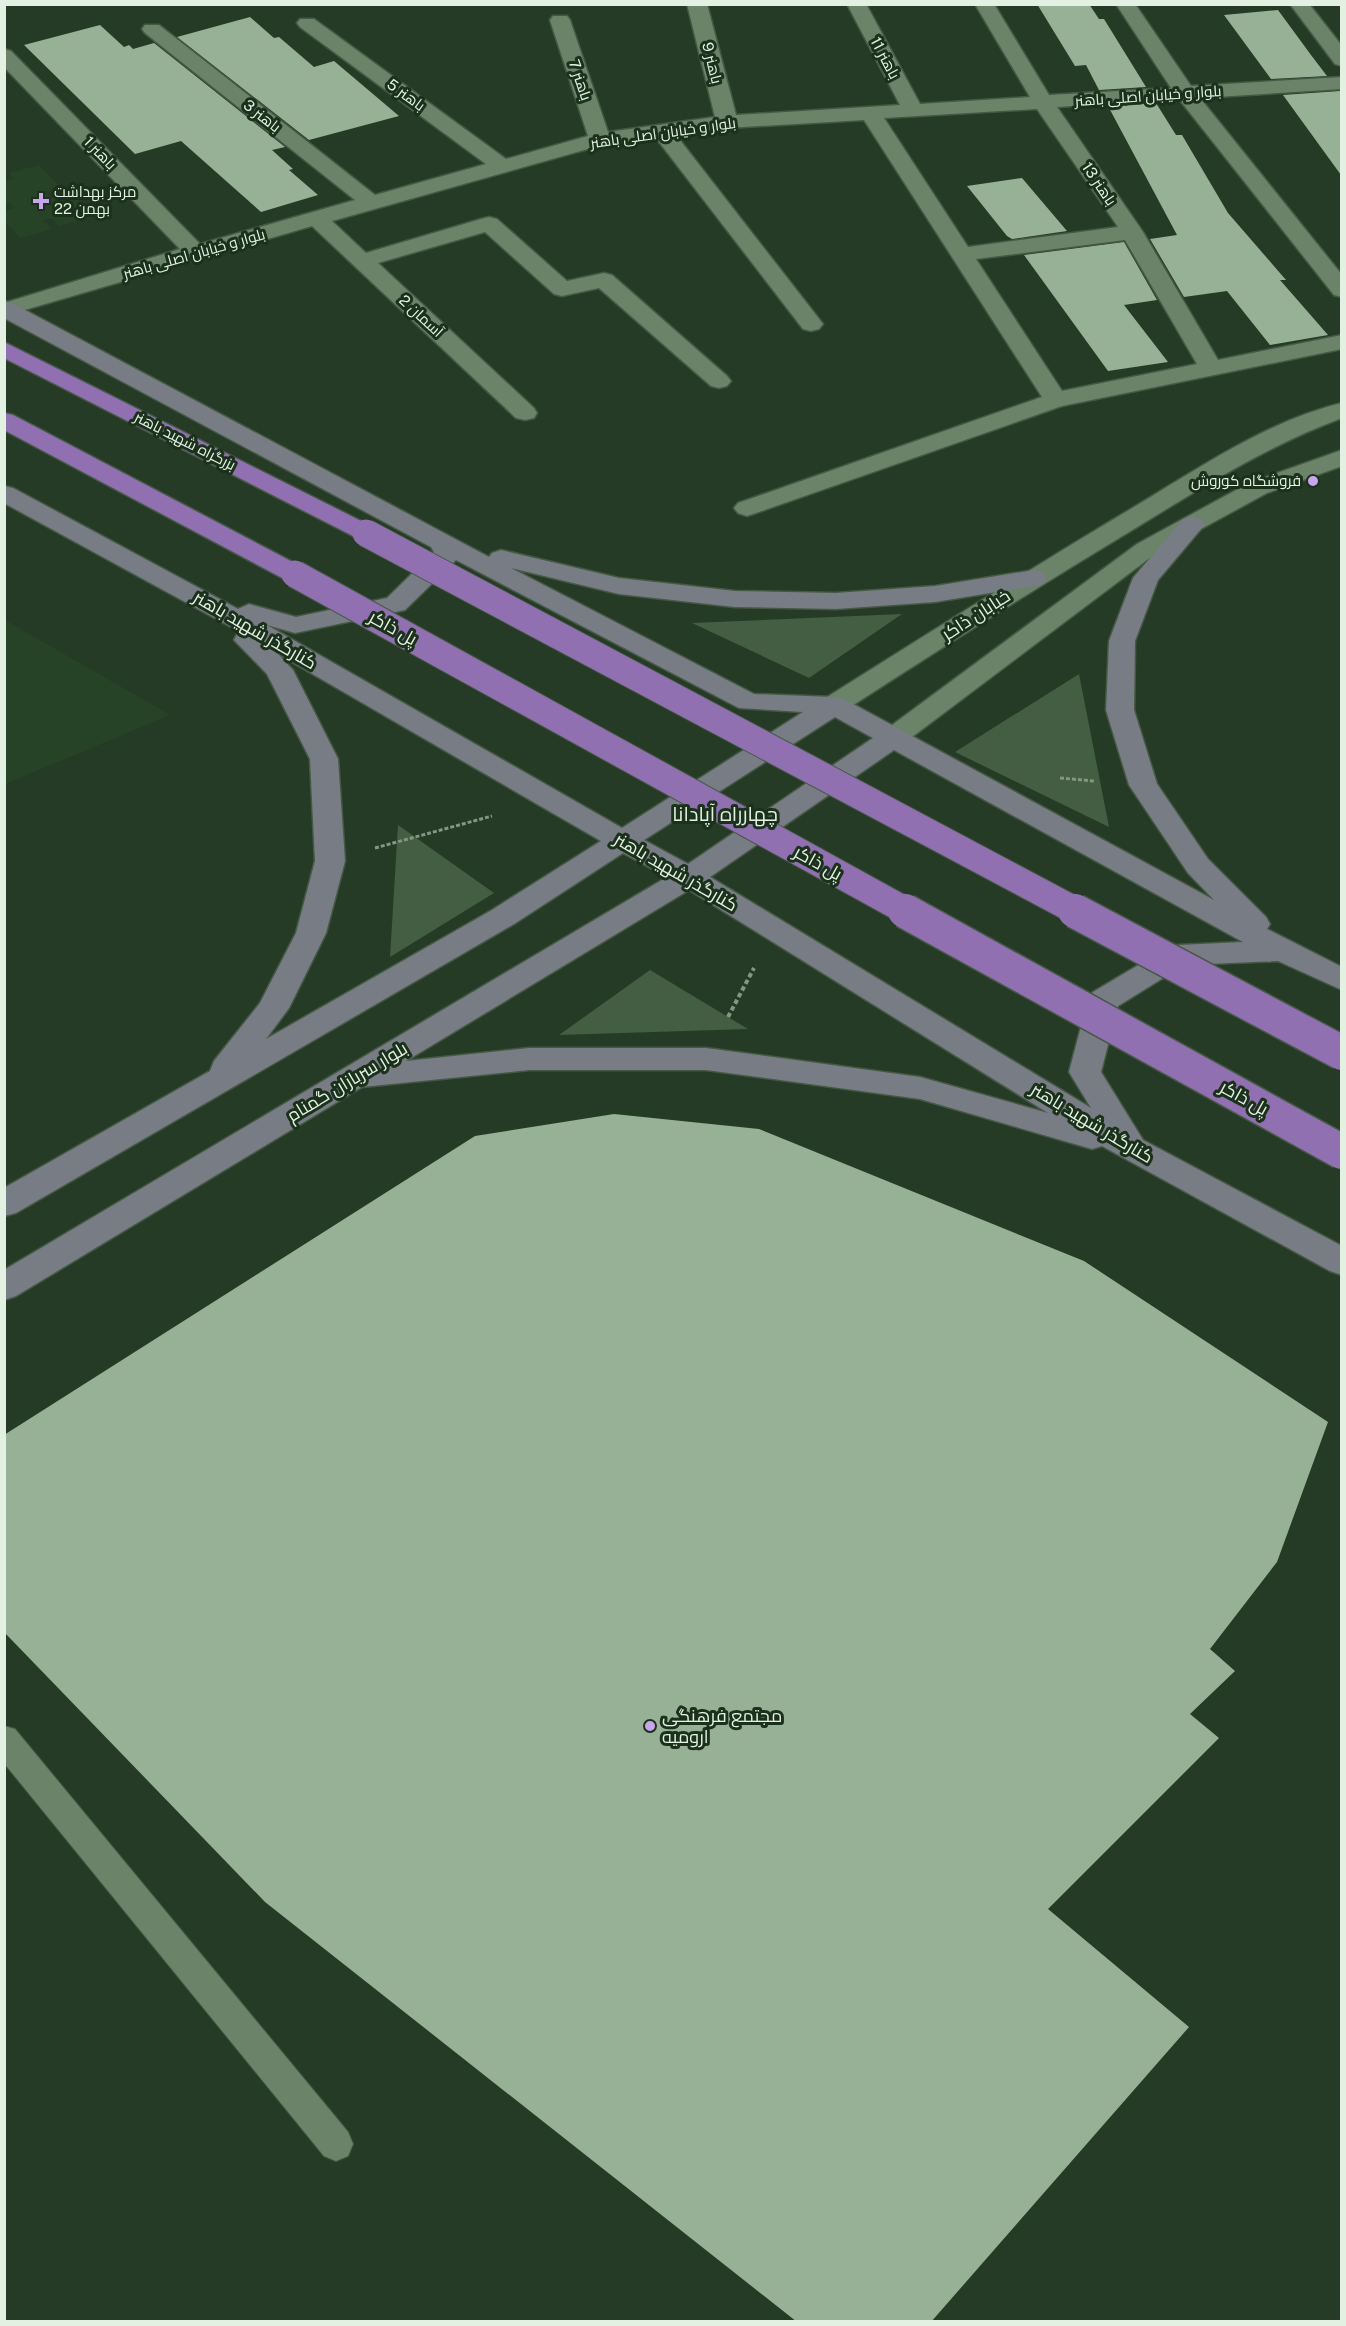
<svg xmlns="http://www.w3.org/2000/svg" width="1346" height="2326" font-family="'Public Sans',Cairo,sans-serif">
  <rect width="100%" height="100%" fill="#253b25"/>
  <!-- built -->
  <path fill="#274327" d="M39,165l22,23 -17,4 6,6 20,-5 23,24 -34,9 -7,-8 -9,2 8,9 -31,9 -15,-17v-10l10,-3 -5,-5 -5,1v-22l9,-3 -5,-6z
    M5,620l165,95 -165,69z"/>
  <!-- green -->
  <path fill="#435e42" d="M902,614l-93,64 -117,-55z
    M1079,674l30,153 -154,-75z
    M398,825l96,68 -104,64z
    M650,970l98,59 -189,6z"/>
  <!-- building -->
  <path fill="#97b196" d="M1037,4h52l10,15h5l42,68 -47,3 -13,-25 -11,1z
    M1278,10l33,45 16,21 -56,3 -47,-64z
    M250,17l24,21 5,-1 35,30 20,-6 65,55 -90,24 -132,-103z
    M100,25l24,22 5,-2 4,4 21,-6 131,104 -13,3 21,19 -4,1 29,25 -57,17 -80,-71 -46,13 -111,-109z
    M1340,91l1,2v82l-58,-80z
    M1156,103l20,32h6l46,78 58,67h-6l48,55 -58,10 -43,-54 -43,6 -34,-58 27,-4 -69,-129z
    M1022,178l45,53 -55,8 -5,-3 -40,-50z
    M1124,242l33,58 -33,5 44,57 -60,9 -84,-116z
    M614,1114l145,15 325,132 244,161 -51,140 -67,87 25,22 -45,43 29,24 -171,171 141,118 -258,295h-134l-532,-420 -261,-270v-197l471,-299z"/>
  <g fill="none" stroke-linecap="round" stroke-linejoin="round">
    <defs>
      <path id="service" d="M4,1726l11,3 333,403 5,12 -5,12 -12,5 -12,-5 -320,-393z"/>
      <path id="minor" d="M687,4h20l29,111 164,-10 -53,-101h19l54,100 110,-7 -55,-93h19l55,91 122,-7 -55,-84h19l56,82 151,-9v12l-142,9 142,177v22l-8,-2 -155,-196 -122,8 86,125 75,128 124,-25v14l-280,57 -306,107 -9,3 -9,-3 -4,-5 4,-5 304,-106 -178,-277 -137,8 -51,7 147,189 -4,5 -8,2 -8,-2 -147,-191 -54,7 -270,76 34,32 115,-34 8,-2 8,2 70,62 37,-8 8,2 115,101 4,5 -4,5 -8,2 -8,-2 -112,-98 -37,8 -8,-2 -69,-62 -107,31 156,145 3,5 -3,5 -9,2 -9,-2 -204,-192 -308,90v-13l176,-54 -176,-182v-18l7,2 189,193 155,-44 -210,-167 -3,-4 3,-4h14l216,170 111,-31 -186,-137 -3,-4 3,-4h14l192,140 82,-23 -38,-116 3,-4h14l3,4 38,112 107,-15zM1037,109l81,118 -150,20 -84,-129zM1125,240l72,124 -135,27 -86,-132z
        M1290,4h19l33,42v20l-7,-2z"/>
      <path id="tertiary" d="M1342,403v15c-76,28 -144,72 -213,114 -96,58 -191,118 -285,179l-10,2 -10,-2 -4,-6 4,-6c103,-65 206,-130 310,-192 65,-39 133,-86 208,-104z
        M1342,450v16l-75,27 -112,61 -251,189 -10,3 -10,-3 -4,-6 4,-6 253,-187 112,-61z"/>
      <path id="secondary" d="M4,301l8,2 477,254 3,-4 9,-3 118,28 116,13 101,2 99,-7 99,-16 9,2 4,6 -4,6 -9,2 -99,16 -99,7 -101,-2 -116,-13 -108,-26 243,126 80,3 10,2 370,201 -26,-27 -59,-88 -23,-75 3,-69 24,-63 50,-59 9,-3 9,3 4,5 -4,5 -43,51 -23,61 -1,69 23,74 51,75 58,58 4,7 -3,5 75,38v23l-64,-29 -94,4 -66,41 -17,66 42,68 199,106v29l-12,-4 -228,-125 -10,3 -172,-50 -214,-29h-177l-167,17 -346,209 -12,4v-30l663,-393 -44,-24 -109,71 -498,289 -12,3v-28l206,-117 4,-10 46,-58 36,-70 19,-72 -5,-102 -43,-85 -33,-34 3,-6 5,-1 -238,-130v-17l9,2 225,121 11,-5 47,13 91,-19 47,-46 -3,-5 -427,-229zM456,560l283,148 64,4 -181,116 -355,-203 28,8 110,-23zM278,654l323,187 -109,69 -226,129 23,-31 37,-75 19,-72 -7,-102 -45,-89zM835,717l38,21 -185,126 -44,-24zM894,750l349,192 -65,3 -11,3 -74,44 -5,8 -19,72 22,36 -381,-231zM689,890l359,223 -128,-36 -214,-29h-177l-123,13z"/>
      <path id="trunk" d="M4,342l371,186 4,5 -4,5 -9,3 -9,-3 -353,-180z
        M4,413l9,2 291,153 4,6 -4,6 -9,2 -9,-2 -282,-150z"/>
    </defs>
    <!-- service casing -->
    <use href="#service" stroke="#455845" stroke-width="2"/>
    <!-- minor casing -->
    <use href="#minor" stroke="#455845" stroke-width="3"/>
    <!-- tertiary casing -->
    <use href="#tertiary" stroke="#455845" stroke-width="3"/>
    <!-- secondary casing -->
    <use href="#secondary" stroke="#455845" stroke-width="3"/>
    <!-- trunk casing -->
    <use href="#trunk" stroke="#455845" stroke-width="3"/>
    <!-- path-far1 -->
    <path stroke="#849684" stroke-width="3" stroke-dasharray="4 2" stroke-linecap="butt" d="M1060,778l34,3
      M375,848l117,-32"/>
    <!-- path -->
    <path stroke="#849684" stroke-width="4" stroke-dasharray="4.5 3" stroke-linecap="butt" d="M728,1017l26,-49"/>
    <!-- service -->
    <use href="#service" fill="#6a8369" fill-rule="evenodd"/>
    <!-- minor -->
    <use href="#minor" fill="#6a8369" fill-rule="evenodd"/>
    <!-- tertiary -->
    <use href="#tertiary" fill="#6a8369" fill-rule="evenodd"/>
    <!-- secondary -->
    <use href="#secondary" fill="#787c84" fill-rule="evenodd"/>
    <!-- trunk -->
    <use href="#trunk" fill="#9070b1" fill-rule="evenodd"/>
    <defs>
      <path id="trunk-bridge-far1" d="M366,533l712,379
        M295,574l613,338"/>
      <path id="trunk-bridge" d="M905,911l437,241
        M1075,911l267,142"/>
    </defs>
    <!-- trunk-bridge-far1 casing -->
    <use href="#trunk-bridge-far1" stroke="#455845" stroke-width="29" stroke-linecap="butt"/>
    <!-- trunk-bridge casing -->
    <use href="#trunk-bridge" stroke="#455845" stroke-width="37" stroke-linecap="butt"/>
    <!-- trunk-bridge-far1 -->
    <use href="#trunk-bridge-far1" stroke="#9070b1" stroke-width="27"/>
    <!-- trunk-bridge -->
    <use href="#trunk-bridge" stroke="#9070b1" stroke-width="34"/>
  </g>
  <!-- markers -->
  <g fill="#c9a5ee" stroke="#1b311b" stroke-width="2">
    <path d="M38 192h6v6h6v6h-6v6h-6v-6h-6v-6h6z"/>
    <circle cx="1313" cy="481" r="6"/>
    <circle cx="650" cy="1726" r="6"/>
  </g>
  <g text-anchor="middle" stroke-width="6" stroke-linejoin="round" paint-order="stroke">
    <!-- far-street labels -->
    <g font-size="15" fill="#e3f1e3" stroke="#1b311b">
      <text transform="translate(885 58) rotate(62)" y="5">باهنر 11</text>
      <text transform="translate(712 63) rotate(76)" y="5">باهنر 9</text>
      <text transform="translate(580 80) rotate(71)" y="5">باهنر 7</text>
      <text transform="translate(406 95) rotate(36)" y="5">باهنر 5</text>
      <text transform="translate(1148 96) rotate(-4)" y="5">بلوار و خیابان اصلی باهنر</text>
      <text transform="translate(262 116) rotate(38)" y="5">باهنر 3</text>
      <text transform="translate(663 133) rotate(-8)" y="5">بلوار و خیابان اصلی باهنر</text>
      <text transform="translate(100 153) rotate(46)" y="5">باهنر 1</text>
      <text transform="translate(1099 184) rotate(56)" y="5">باهنر 13</text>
      <text transform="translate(194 254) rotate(-16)" y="5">بلوار و خیابان اصلی باهنر</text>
      <text transform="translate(421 316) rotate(43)" y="5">آسمان 2</text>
      <text transform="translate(185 441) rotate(27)" y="5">بزرگراه شهید باهنر</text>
    </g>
    <!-- far-poi labels -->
    <g font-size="15" fill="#e3f1e3" stroke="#1b311b" text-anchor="start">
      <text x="54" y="197">مرکز بهداشت<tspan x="54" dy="17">22 بهمن</tspan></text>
      <text x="1301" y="486" text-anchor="end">فروشگاه کوروش</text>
    </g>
    <!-- street labels -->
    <g font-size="18" fill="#e3f1e3" stroke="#1b311b">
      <text transform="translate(976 615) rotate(-33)" y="6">خیابان ذاکر</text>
      <text transform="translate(393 628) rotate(29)" y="6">پل ذاکر</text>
      <text transform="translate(255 630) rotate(30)" y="6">کنارگذر شهید باهنر</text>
      <text transform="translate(818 863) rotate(29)" y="6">پل ذاکر</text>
      <text transform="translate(676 872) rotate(30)" y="6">کنارگذر شهید باهنر</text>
      <text transform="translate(347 1082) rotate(-31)" y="6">بلوار سربازان گمنام</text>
      <text transform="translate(1244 1098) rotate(29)" y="6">پل ذاکر</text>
      <text transform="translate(1092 1123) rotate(31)" y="6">کنارگذر شهید باهنر</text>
    </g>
    <!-- poi labels -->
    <g font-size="18" fill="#e3f1e3" stroke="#1b311b" text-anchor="start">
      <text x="662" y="1722">مجتمع فرهنگی<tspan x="662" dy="21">ارومیه</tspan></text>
    </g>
    <!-- neighbourhood labels -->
    <g font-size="20" fill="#e3f1e3" stroke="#1b311b">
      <text x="725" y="821">چهارراه آپادانا</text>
    </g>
  </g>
  <!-- border -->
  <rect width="1346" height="2326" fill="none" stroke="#e3f1e3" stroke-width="12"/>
</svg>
